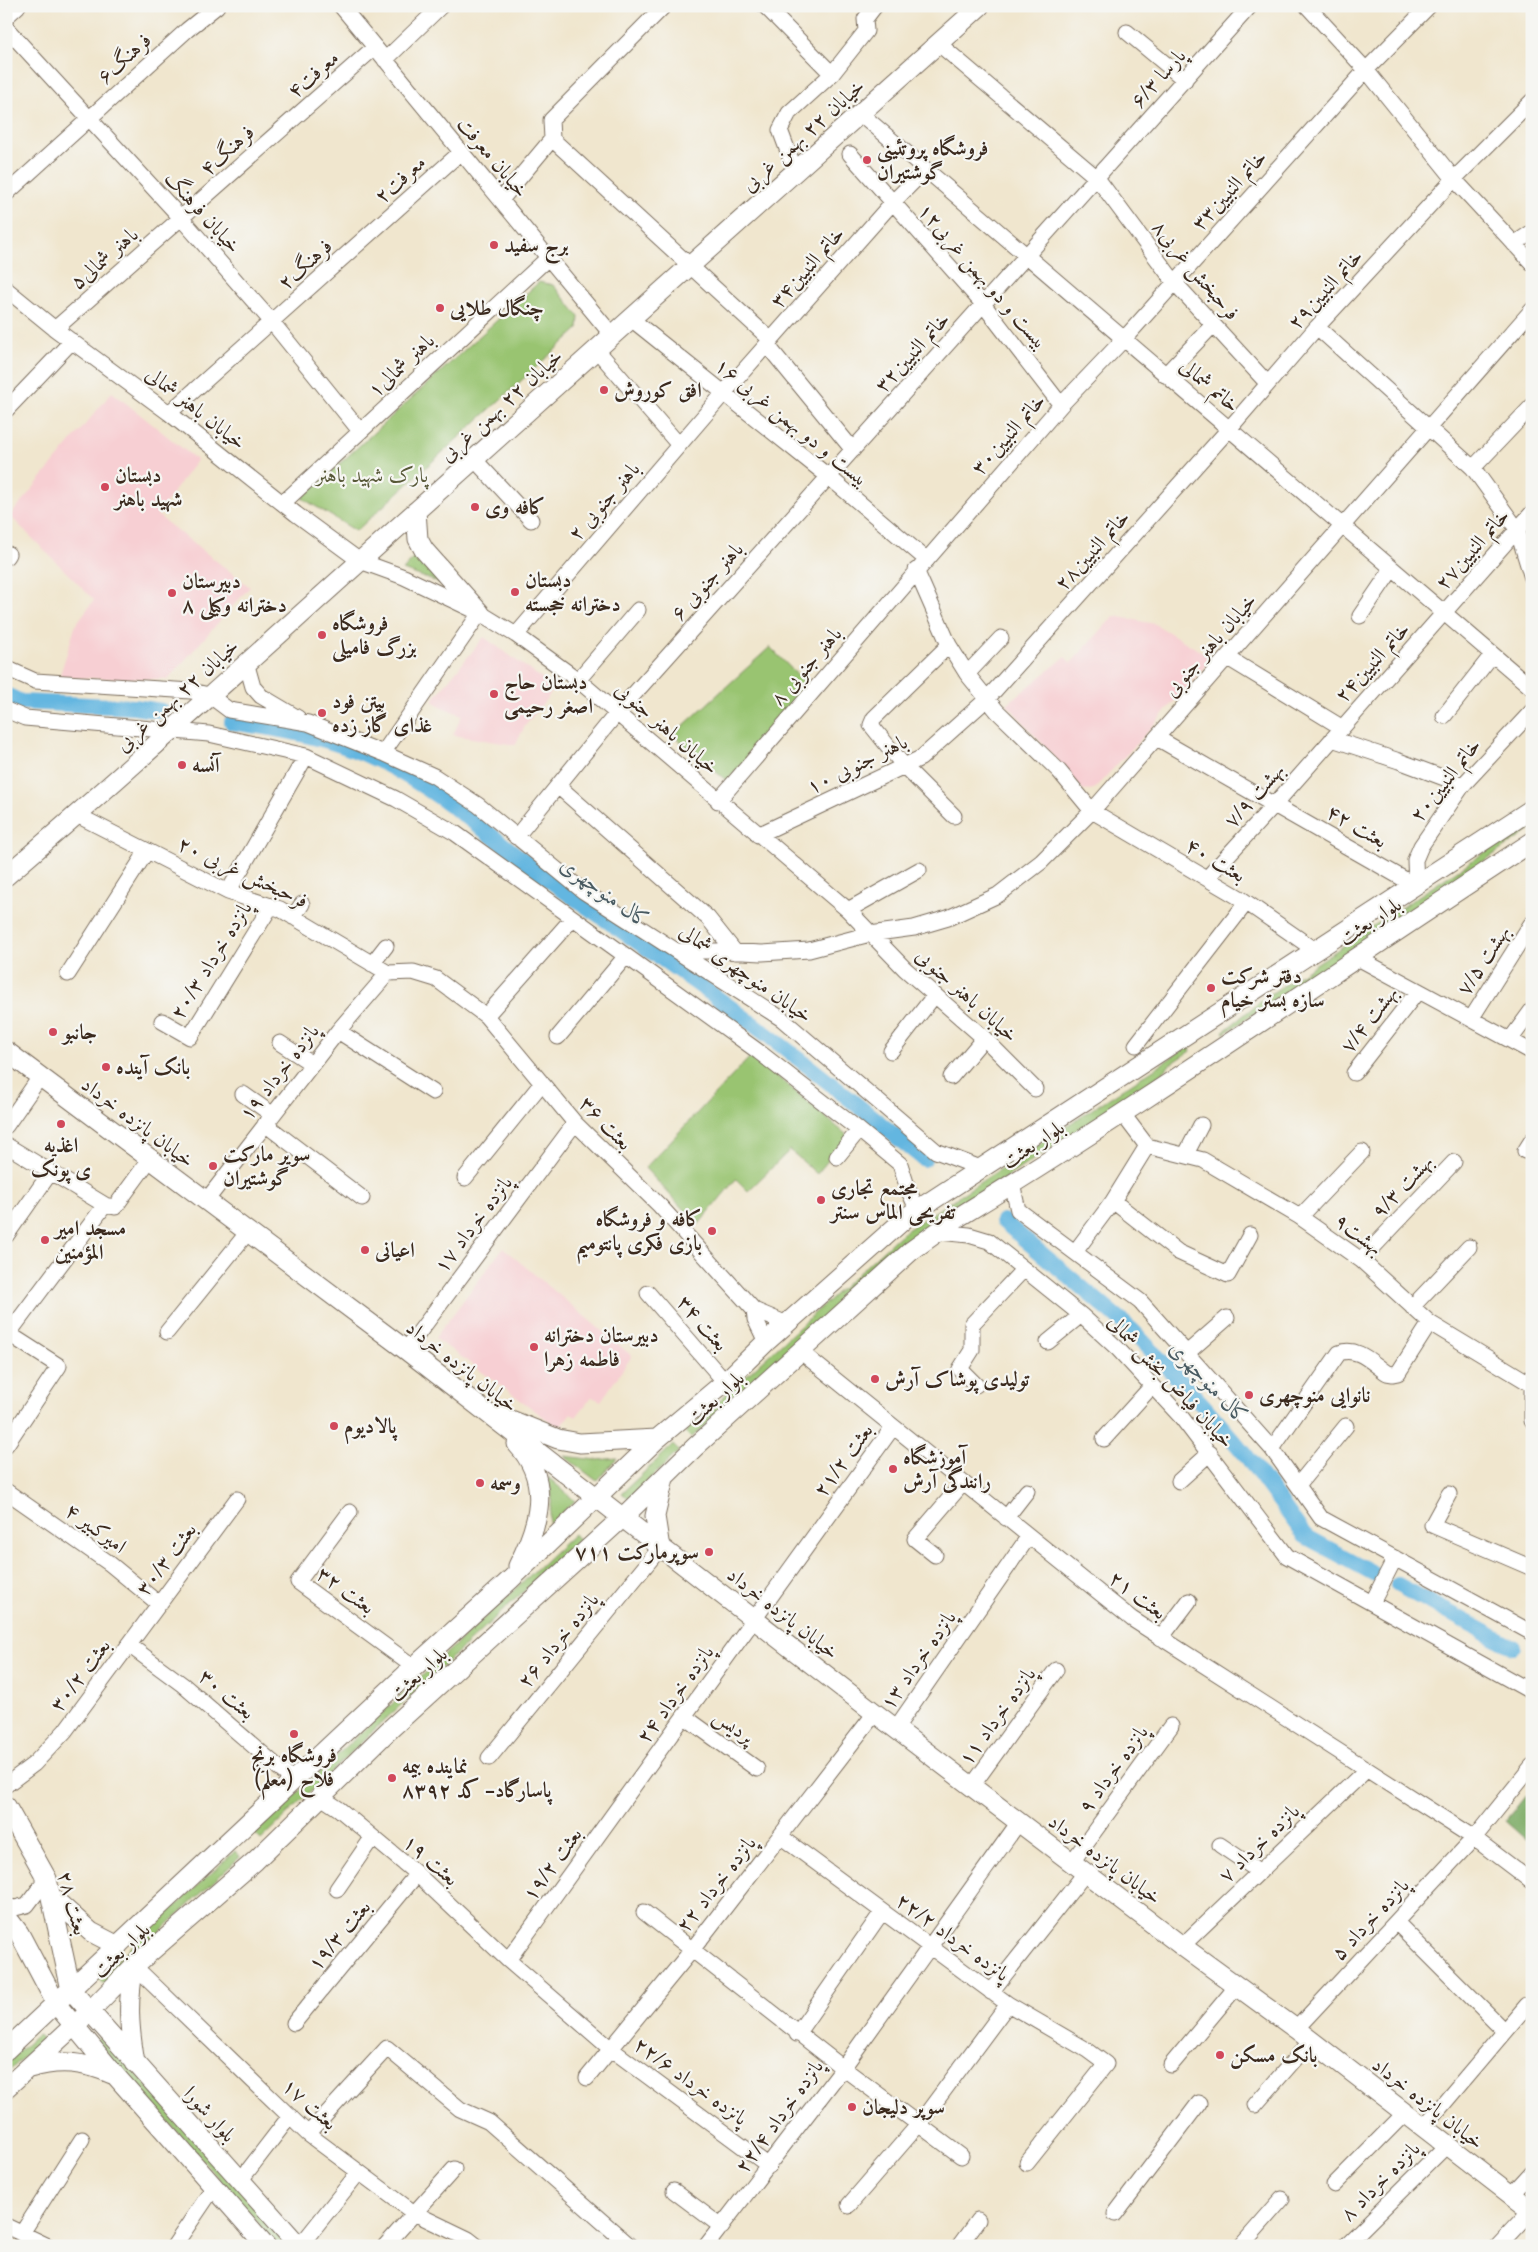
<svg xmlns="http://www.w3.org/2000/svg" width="1538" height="2252" font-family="Cardo,Amiri,serif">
  <rect width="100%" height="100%" fill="#f6f6f2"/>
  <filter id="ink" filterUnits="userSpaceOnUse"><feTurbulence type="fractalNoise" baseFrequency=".02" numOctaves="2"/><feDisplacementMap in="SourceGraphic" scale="10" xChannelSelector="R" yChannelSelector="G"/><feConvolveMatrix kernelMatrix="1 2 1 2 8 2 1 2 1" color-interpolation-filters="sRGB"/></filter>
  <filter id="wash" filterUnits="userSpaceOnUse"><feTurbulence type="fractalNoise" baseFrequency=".0096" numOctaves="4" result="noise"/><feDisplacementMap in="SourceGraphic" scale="20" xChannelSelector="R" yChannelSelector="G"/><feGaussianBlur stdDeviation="1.12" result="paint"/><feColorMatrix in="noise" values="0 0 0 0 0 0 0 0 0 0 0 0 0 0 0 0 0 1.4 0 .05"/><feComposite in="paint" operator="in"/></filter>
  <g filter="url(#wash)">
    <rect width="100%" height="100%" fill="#f0e6ce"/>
    <!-- built -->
    <path fill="#f7cfd3" d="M112,392l85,68 -40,55 93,72 -82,92 -109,-1 17,-54 18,-24 -84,-84z
      M1114,616l41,8 57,34 -70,80 -48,51 -10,2 -77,-87 58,-47 6,6z
      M484,637l71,51 -30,38 -10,19 -62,-10 9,-20 -18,-7 -12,-7z
      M503,1248l129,108 -31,45 -9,-4 -16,20 -5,-4 -12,15 -124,-90z"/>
    <!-- green -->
    <path fill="#99c471" stroke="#6a7748" d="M539,282l14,3 26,31 -1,13 -222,202 -54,-33z
      M417,555l32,31 -46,-16z
      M770,647l40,41 -83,93 -54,-46z
      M1532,821v8l-307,204 -2,-1 43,-35z
      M1189,1046l2,5 -20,13 -20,19 -244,159 -216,196 -6,-6 216,-198z
      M752,1055l96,81 -31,38 -27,-24 -42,41 -12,-12 -38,46 -53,-57z
      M673,1445l6,6 -50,48 -7,-6z
      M564,1456l33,4 20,-2 -20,23z
      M548,1477l27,24 -26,23 3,-28z
      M574,1534l5,6 -205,190 -113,110 -7,-7z
      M235,1851l5,6 -136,127 -6,-6z
      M38,2034l5,5 -37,35v-11z
      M102,2035l188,211h-11l-184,-206z"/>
    <!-- forest -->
    <path fill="#7aaa63" stroke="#5a6a40" d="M1532,1788v57l-27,-24z"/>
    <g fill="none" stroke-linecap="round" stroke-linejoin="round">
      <!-- canal -->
      <path stroke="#64b6e0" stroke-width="16" d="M6,695l15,7 113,5 27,4
        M232,722c53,8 99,15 148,39 69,35 127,90 190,134 69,48 138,94 204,145 51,38 100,79 150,119
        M1003,1221l129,109 71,75 42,49 60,82 72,39
        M1398,1585l115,62"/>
    </g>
  </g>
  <g filter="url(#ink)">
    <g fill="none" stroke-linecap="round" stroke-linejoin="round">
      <defs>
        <path id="minor" d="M341,6l271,329
          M664,6l-113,114 1,19 219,201
          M765,6l67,68
          M1307,6l59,64 88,109 78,84
          M6,17l12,-11
          M6,28l175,190 91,104 88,109
          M1127,32l58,48
          M939,44l158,134 78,105 93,101
          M385,60l56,-54
          M861,114l671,574
          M850,154l133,150 78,101
          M796,173l-16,-43 9,-17 43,-39 34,-43 -1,-12 10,-13
          M6,194l181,-164 30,-24
          M501,200l51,-61
          M1514,244l18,-12
          M6,289l49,40 114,84 127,101 64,47 44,16 76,36 36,22 62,45 270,230 57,59 79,69 51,51
          M630,318l199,159 98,83
          M1317,327l156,141 44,61 15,49
          M55,329l320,-282
          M767,345l86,105
          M596,349l83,96
          M1165,375l48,-50
          M6,410l66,-69
          M169,413l292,-261
          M474,459l57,61
          M1473,468l59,-62
          M283,503l265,-245
          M6,557l2,-3
          M916,570l33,75 18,29 30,37 62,60 33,40 148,87 75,52
          M1360,616l32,-47
          M516,635l207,-241 169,-191 33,-33
          M949,645l-75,73 -3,7 33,41 50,50
          M1228,658l113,69
          M246,662l7,25 8,9 37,22
          M6,668l29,13 156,10 18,4 20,15 79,13 75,30 51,23 44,29 105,86 199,128 154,132 47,18
          M967,674l34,-36
          M578,680l60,-70
          M6,710l19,8 184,16 97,22 90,43 59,34 171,123 133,96 100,78 41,34 8,25 9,20
          M1444,716l48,-61
          M1157,738l259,148
          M1332,739l67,22 64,24
          M383,753l97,-140
          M558,786l150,132 27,34
          M718,801l343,-396 63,-66 242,-269 63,-64
          M77,815l151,77 52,17 108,64
          M758,835l163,-77 66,-59 242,-270 88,-102 137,-148 78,-78
          M516,837l101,-124 633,-707
          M1207,878l68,-74 257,-291
          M1416,886l-1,-26 6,-14 42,-61 69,-74
          M228,892l78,-136
          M848,910l71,-40
          M293,917l9,-13
          M679,951h45l38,2 47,-3 61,-16 44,-6 34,-10 50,-23 43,-33 51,-51 440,-501
          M1356,957l176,95
          M372,964l14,-18
          M388,973l25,-1 23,7 50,37 89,107 85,83 94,104 1,9 11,23
          M68,974l79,-123
          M486,1016l86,-97
          M1471,1019l60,-95
          M162,1021l28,16 81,-131
          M338,1031l95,61
          M558,1037l68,-81
          M1510,1040l22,-30
          M280,1043l32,21
          M1136,1045l110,-142
          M891,1051l43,-55
          M1354,1073l64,-82
          M951,1077l33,-39
          M243,1094l30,21
          M1122,1113l25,33
          M265,1124l97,74
          M6,1126l34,-49
          M6,1145l99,60 10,2 35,-48
          M1147,1146l56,14 97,57 61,43 69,63 101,61
          M1525,1151l7,-11
          M1186,1154l15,-29
          M837,1157l22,-27
          M465,1178l77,-95
          M1012,1184l6,26 122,91 132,148 49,69 211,115
          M206,1201l132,-170 50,-58
          M1113,1201l65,51 50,23 22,-40
          M1300,1217l62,-65
          M939,1232l30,3 20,6 92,74 37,34 64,69 105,138 245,136
          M6,1236l44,-63
          M1075,1252l38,-51 34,-55
          M1361,1260l93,-98
          M648,1293l77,89
          M1412,1307l57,-60
          M754,1310l33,14
          M167,1332l81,-100
          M6,1337l99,-132
          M1048,1342l33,-27
          M406,1350l169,-227
          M801,1352l331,267 342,219 58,44
          M1187,1353l40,-35
          M1532,1379v42
          M976,1385l-16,-16 12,-19v-26l52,-55
          M1104,1439l48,-53
          M6,1445l53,-79 -50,-32
          M1272,1449l67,-96c19,-7 33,10 48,20l6,1 5,-1 32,-50
          M1179,1481l31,-28
          M1298,1485l48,-59
          M6,1491l103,72 50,41
          M1449,1494l-17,31 100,43
          M350,1512l-52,70 116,85
          M1006,1518l21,-27
          M935,1555l-20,-16 48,-56
          M1372,1603l23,-45
          M1161,1638l28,-37
          M129,1645l54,40 111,96
          M685,1717l72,52
          M896,1728l133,-192
          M489,1758l171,-210
          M6,1785l28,-21 31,-33 172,-232
          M972,1786l84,-116
          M321,1797l18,12 78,65 91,86 103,89 158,117
          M780,1836l228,168 79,46 19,14 -79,99
          M1220,1845l40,27
          M1072,1862l99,-136
          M337,1889l35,-51
          M6,1906l9,2 12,-3 16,-21v-12
          M644,1912l199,156 -137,178
          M1396,1922l108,108
          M1182,1946l184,-176
          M508,1960l385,-533
          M134,1966l174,168 106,79 54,26 9,7
          M991,1992l95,-120
          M294,2023l123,-149
          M1296,2029l178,-191 58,-72
          M797,2034l85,-122
          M1171,2065l66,-79
          M587,2078l105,-128 183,-237
          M1255,2105l56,-64
          M1423,2128l104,-123
          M308,2134l79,-86 73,61 29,13 141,124
          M961,2156l-118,-88 176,-246
          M240,2181l50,-65
          M1334,2185l71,-72
          M674,2191l48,36
          M1510,2196l22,-24
          M849,2205l70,-81 89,-120
          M1115,2214l84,-111
          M6,2226l42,20
          M22,2233l60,-94
          M174,2246l40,-59
          M300,2246l59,-74
          M385,2246l69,-77
          M959,2246l19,-26
          M1241,2246l41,-47
          M1345,2246l101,-100
          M1498,2246l33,-35"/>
        <path id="major" d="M416,511l2,28 6,11 56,63
          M6,876c141,-121 278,-247 417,-371 185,-166 372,-331 557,-499
          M6,1051l400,299 469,363 307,233 114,83 236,182
          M501,1416l57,23 22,4 77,-4
          M517,1444c35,38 22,81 1,122
          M660,1548l-5,-32 9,-38
          M6,1806l41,73 24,111 228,256
          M53,1898l38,34 27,14
          M6,1916l13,17 38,72 58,70 151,171
          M134,1966c-7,36 -5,61 1,97
          M6,2050l408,-383 97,-88 146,-140 68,-57 41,-40 142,-126 624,-407
          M30,2068c30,-9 54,-6 82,6
          M6,2088l83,-76 45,-46 121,-105 132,-129 235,-214 73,-71 216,-196 46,-33c195,-119 383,-251 575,-376"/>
      </defs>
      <!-- minor casing -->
      <use href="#minor" stroke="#7a6c5c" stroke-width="17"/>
      <!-- major casing -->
      <use href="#major" stroke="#7a6c5c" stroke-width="21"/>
      <!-- minor -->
      <use href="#minor" stroke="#fff" stroke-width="15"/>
      <!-- major -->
      <use href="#major" stroke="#fff" stroke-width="19"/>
    </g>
  </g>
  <!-- markers -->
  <g fill="#d1495b" stroke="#f6f6f2" stroke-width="2">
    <circle cx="867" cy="160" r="5"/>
    <circle cx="494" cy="245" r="5"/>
    <circle cx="440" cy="308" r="5"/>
    <circle cx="604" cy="390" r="5"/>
    <circle cx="105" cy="487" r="5"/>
    <circle cx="475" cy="507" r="5"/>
    <circle cx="515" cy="592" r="5"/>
    <circle cx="172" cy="593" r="5"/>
    <circle cx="322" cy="635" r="5"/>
    <circle cx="494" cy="694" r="5"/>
    <circle cx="322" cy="713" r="5"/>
    <circle cx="182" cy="765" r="5"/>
    <circle cx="1211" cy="988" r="5"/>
    <circle cx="53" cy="1032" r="5"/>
    <circle cx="106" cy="1067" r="5"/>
    <circle cx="61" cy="1124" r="5"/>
    <circle cx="213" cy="1166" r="5"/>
    <circle cx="821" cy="1200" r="5"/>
    <circle cx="712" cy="1231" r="5"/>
    <circle cx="45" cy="1240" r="5"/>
    <circle cx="365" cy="1250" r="5"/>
    <circle cx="534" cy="1347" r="5"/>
    <circle cx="875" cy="1379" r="5"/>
    <circle cx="1249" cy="1395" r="5"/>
    <circle cx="334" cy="1426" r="5"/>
    <circle cx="893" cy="1469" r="5"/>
    <circle cx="480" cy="1483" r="5"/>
    <circle cx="709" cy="1552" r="5"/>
    <circle cx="294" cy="1734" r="5"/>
    <circle cx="392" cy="1778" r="5"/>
    <circle cx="1220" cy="2055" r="5"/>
    <circle cx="852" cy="2107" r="5"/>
  </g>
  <g text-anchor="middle" stroke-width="4.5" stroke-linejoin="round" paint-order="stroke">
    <!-- street labels -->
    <g font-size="21" fill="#3b2a1e" stroke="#f6f6f2">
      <text transform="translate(124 58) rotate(-42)" y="7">فرهنگ۶</text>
      <text transform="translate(313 74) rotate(-41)" y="7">معرفت۴</text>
      <text transform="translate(1158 78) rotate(-48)" y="7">پارسا ۶/۳</text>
      <text transform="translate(803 135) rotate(-42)" y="7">خیابان ۲۲ بهمن غربی</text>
      <text transform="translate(227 150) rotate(-42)" y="7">فرهنگ۴</text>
      <text transform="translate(493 157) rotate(50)" y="7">خیابان معرفت</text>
      <text transform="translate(400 179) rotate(-42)" y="7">معرفت۲</text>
      <text transform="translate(1229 190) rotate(-48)" y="7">خاتم النبیین۳۳</text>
      <text transform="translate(203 212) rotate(48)" y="7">خیابان فرهنگ</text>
      <text transform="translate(104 258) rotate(-41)" y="7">باهنر شمالی۵</text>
      <text transform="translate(305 264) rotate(-42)" y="7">فرهنگ۲</text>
      <text transform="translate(807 267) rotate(-49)" y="7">خاتم النبیین۳۴</text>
      <text transform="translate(1196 270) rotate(50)" y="7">فرحبخش غربی۸</text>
      <text transform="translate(983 276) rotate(49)" y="7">بیست و دو بهمن غربی۱۲</text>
      <text transform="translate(1325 289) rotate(-48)" y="7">خاتم النبیین۲۹</text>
      <text transform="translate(912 352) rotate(-48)" y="7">خاتم النبیین۳۲</text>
      <text transform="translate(401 365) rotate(-43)" y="7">باهنر شمالی۱</text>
      <text transform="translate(1210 385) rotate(40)" y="7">خاتم شمالی</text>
      <text transform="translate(501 405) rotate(-42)" y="7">خیابان ۲۲ بهمن غربی</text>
      <text transform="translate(196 408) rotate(38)" y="7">خیابان باهنر شمالی</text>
      <text transform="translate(792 422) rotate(39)" y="7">بیست و دو بهمن غربی ۱۶</text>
      <text transform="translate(1008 434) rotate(-49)" y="7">خاتم النبیین۳۰</text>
      <text transform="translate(604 501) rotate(-49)" y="7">باهنر جنوبی ۲</text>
      <text transform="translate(1472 549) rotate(-49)" y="7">خاتم النبیین۲۷</text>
      <text transform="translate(1092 550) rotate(-48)" y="7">خاتم النبیین۲۸</text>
      <text transform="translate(707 581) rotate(-48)" y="7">باهنر جنوبی ۶</text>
      <text transform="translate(1210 645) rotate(-49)" y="7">خیابان باهنر جنوبی</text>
      <text transform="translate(1372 662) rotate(-48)" y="7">خاتم النبیین۲۴</text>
      <text transform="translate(806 666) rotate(-49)" y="7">باهنر جنوبی ۸</text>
      <text transform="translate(177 695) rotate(-42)" y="7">خیابان ۲۲ بهمن غربی</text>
      <text transform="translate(667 728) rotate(41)" y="7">خیابان باهنر جنوبی</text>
      <text transform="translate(857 764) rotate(-26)" y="7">باهنر جنوبی ۱۰</text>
      <text transform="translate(1445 780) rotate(-52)" y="7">خاتم النبیین۲۰</text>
      <text transform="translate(1254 795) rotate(-48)" y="7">بهشت ۷/۹</text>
      <text transform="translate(1357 826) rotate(30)" y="7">بعثت ۴۲</text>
      <text transform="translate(1216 860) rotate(31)" y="7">بعثت ۴۰</text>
      <text transform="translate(243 872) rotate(25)" y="7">فرحبخش غربی ۲۰</text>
      <text transform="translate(1370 921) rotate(-33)" y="7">بلوار بعثت</text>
      <text transform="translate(211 960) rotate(-58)" y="7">پانزده خرداد ۲۰/۳</text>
      <text transform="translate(1483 960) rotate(-57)" y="7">بهشت ۷/۵</text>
      <text transform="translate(746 973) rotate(35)" y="7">خیابان منوچهری شمالی</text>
      <text transform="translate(967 995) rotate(42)" y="7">خیابان باهنر جنوبی</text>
      <text transform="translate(1369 1019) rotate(-52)" y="7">بهشت ۷/۴</text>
      <text transform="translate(279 1072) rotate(-52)" y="7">پانزده خرداد ۱۹</text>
      <text transform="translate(138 1122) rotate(37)" y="7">خیابان پانزده خرداد</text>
      <text transform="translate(606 1123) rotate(46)" y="7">بعثت ۳۶</text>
      <text transform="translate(1033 1144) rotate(-33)" y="7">بلوار بعثت</text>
      <text transform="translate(1402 1186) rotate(-47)" y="7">بهشت ۹/۳</text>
      <text transform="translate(473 1224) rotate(-53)" y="7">پانزده خرداد ۱۷</text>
      <text transform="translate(1359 1234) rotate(37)" y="7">بهشت۹</text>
      <text transform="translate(703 1323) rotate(49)" y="7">بعثت ۳۴</text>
      <text transform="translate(462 1366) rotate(38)" y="7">خیابان پانزده خرداد</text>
      <text transform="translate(1171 1381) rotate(47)" y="7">خیابان فیاض بخش شمالی</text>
      <text transform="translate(715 1398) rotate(-42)" y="7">بلوار بعثت</text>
      <text transform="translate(843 1460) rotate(-54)" y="7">بعثت ۲۱/۲</text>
      <text transform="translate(96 1528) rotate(36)" y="7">امیرکبیر ۴</text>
      <text transform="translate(166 1559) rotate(-53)" y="7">بعثت ۳۰/۳</text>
      <text transform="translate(346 1590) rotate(36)" y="7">بعثت ۳۲</text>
      <text transform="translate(1138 1595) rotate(37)" y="7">بعثت ۲۱</text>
      <text transform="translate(783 1613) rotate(38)" y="7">خیابان پانزده خرداد</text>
      <text transform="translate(558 1640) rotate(-51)" y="7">پانزده خرداد ۲۶</text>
      <text transform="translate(918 1660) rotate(-55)" y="7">پانزده خرداد ۱۳</text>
      <text transform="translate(418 1674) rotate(-42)" y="7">بلوار بعثت</text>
      <text transform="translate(80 1675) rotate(-53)" y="7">بعثت ۳۰/۲</text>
      <text transform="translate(227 1694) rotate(40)" y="7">بعثت ۳۰</text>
      <text transform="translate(675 1694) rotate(-54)" y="7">پانزده خرداد ۲۴</text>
      <text transform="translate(997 1716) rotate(-54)" y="7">پانزده خرداد ۱۱</text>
      <text transform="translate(734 1726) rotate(36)" y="7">پردیس</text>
      <text transform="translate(1113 1769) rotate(-54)" y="7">پانزده خرداد ۹</text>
      <text transform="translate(1259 1843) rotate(-44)" y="7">پانزده خرداد ۷</text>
      <text transform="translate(1105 1859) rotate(37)" y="7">خیابان پانزده خرداد</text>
      <text transform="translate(431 1860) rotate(41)" y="7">بعثت ۱۹</text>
      <text transform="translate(552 1864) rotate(-54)" y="7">بعثت ۱۹/۲</text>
      <text transform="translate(716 1884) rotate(-52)" y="7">پانزده خرداد ۲۲</text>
      <text transform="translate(73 1903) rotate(75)" y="7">بعثت ۲۸</text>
      <text transform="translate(1370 1919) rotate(-47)" y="7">پانزده خرداد ۵</text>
      <text transform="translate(339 1935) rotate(-50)" y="7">بعثت ۱۹/۳</text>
      <text transform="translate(953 1937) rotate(36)" y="7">پانزده خرداد ۲۲/۲</text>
      <text transform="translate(121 1950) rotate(-43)" y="7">بلوار بعثت</text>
      <text transform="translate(691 2081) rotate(36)" y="7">پانزده خرداد ۲۲/۶</text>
      <text transform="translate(1428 2103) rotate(38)" y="7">خیابان پانزده خرداد</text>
      <text transform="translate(310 2104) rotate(42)" y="7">بعثت ۱۷</text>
      <text transform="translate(210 2114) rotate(48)" y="7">بلوار شورا</text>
      <text transform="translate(779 2116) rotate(-54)" y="7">پانزده خرداد ۲۲/۴</text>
      <text transform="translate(1380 2181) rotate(-45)" y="7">پانزده خرداد ۸</text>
    </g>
    <!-- poi labels -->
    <g font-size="21" font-weight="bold" fill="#3b2a1e" stroke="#f6f6f2" text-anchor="start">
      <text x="877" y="155">فروشگاه پروتئینی<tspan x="877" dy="24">گوشتیران</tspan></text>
      <text x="504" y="252">برج سفید</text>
      <text x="450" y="315">چنگال طلایی</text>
      <text x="614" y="397">افق کوروش</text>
      <text x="115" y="482">دبستان<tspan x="115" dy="24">شهید باهنر</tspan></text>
      <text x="485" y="514">کافه وی</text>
      <text x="525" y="587">دبستان<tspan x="525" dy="24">دخترانه خجسته</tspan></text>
      <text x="182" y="588">دبیرستان<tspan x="182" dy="24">دخترانه وکیلی ۸</tspan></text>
      <text x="332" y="630">فروشگاه<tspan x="332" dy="24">بزرگ فامیلی</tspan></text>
      <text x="504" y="689">دبستان حاج<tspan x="504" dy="24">اصغر رحیمی</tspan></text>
      <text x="332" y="708">بیتن فود<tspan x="332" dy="24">غذای گاز زده</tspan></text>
      <text x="192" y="772">آنسه</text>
      <text x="1221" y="983">دفتر شرکت<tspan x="1221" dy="24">سازه بستر خیام</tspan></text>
      <text x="63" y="1039">جانبو</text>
      <text x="116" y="1074">بانک آینده</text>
      <text x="61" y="1152" text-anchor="middle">اغذیه<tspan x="61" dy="24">ی پونک</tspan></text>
      <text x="223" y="1161">سوپر مارکت<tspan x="223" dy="24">گوشتیران</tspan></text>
      <text x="831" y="1195">مجتمع تجاری<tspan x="831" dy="24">تفریحی الماس سنتر</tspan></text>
      <text x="702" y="1226" text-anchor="end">کافه و فروشگاه<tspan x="702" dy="24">بازی فکری پانتومیم</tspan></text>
      <text x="55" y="1235">مسجد امیر<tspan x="55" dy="24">المؤمنین</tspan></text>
      <text x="375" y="1257">اعیانی</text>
      <text x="544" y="1342">دبیرستان دخترانه<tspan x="544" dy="24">فاطمه زهرا</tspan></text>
      <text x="885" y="1386">تولیدی پوشاک آرش</text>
      <text x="1259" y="1402">نانوایی منوچهری</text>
      <text x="344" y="1433">پالادیوم</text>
      <text x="903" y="1464">آموزشگاه<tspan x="903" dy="24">رانندگی آرش</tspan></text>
      <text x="490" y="1490">وسمه</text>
      <text x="699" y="1559" text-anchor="end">سوپرمارکت ۷۱۱</text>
      <text x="294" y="1762" text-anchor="middle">فروشگاه برنج<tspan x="294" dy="24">فلاح (معلم)</tspan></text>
      <text x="402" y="1773">نماینده بیمه<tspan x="402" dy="24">پاسارگاد- کد ۸۳۹۲</tspan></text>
      <text x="1230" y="2062">بانک مسکن</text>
      <text x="862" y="2114">سوپر دلیجان</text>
    </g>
    <!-- park labels -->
    <g font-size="21" fill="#575837" stroke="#f6f6f2">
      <text x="372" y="482">پارک شهید باهنر</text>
    </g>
    <!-- water labels -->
    <g font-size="22" font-style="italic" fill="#495b62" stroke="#f6f6f2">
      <text transform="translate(606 892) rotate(36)" y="8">کال منوچهری</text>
      <text transform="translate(1210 1382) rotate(47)" y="8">کال منوچهری</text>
    </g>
  </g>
  <!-- margin -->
  <rect width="1538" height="2252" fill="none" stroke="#f6f6f2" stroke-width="25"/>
</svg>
